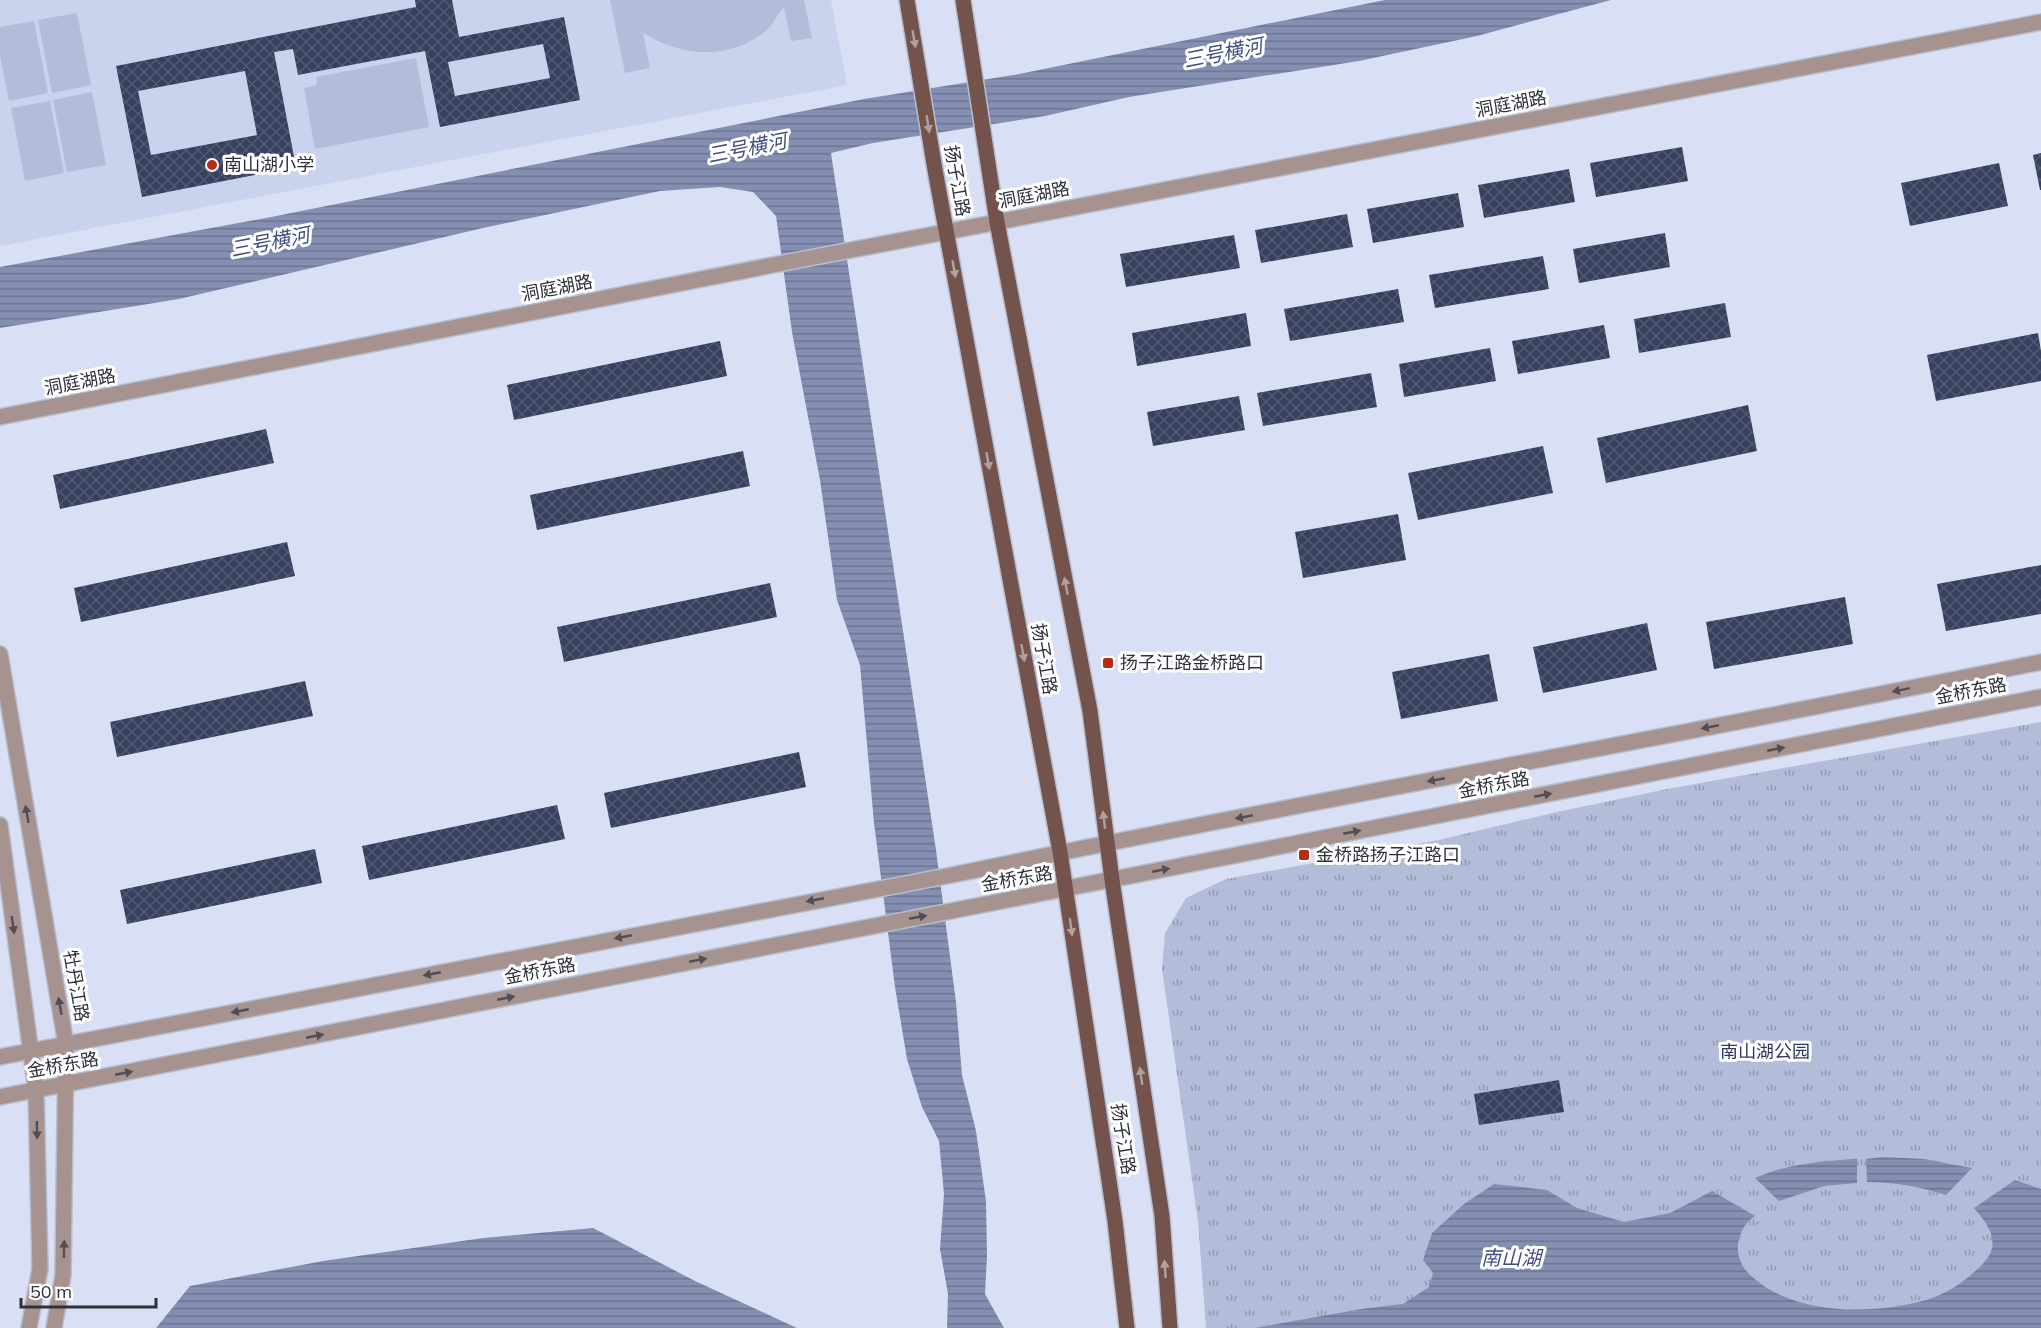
<svg xmlns="http://www.w3.org/2000/svg" width="2041" height="1328" font-family="Mulish,'Noto Sans SC',sans-serif">
  <defs>
    <pattern id="park-tufts" width="24" height="20" patternUnits="userSpaceOnUse" patternTransform="scale(1.5)"><rect width="24" height="20" fill="#b3bcd9"/><path d="M3 7l-1-3M5 7V3M7 7l1-3M15 17l-1-3M17 17v-4M19 17l1-3" fill="none" stroke="#9299b1"/></pattern>
    <pattern id="water-rules" width="6" height="5" patternUnits="userSpaceOnUse" patternTransform="scale(1.5)"><rect width="6" height="5" fill="#848fb2"/><path d="M0 2.5h6" fill="none" stroke="#6c7592"/></pattern>
    <pattern id="building-cross-hatch" width="8" height="8" patternUnits="userSpaceOnUse" patternTransform="scale(1.5)"><rect width="8" height="8" fill="#37405e"/><path d="M0 0l8 8M0 8l8-8" fill="none" stroke="#525a72"/></pattern>
  </defs>
  <rect width="100%" height="100%" fill="#d9e0f5"/>
  <!-- built -->
  <path fill="#c9d3ed" d="M0,0h831l16,85 -847,161z"/>
  <!-- grass -->
  <path fill="#b3bcd9" d="M610,0h194l8,38 -21,3 -7,-34c-6,7 -11,17 -17,23 -37,31 -86,27 -124,3l7,35 -25,5z
    M77,13l14,72 -39,8 -14,-73z
    M34,21l14,72 -39,8 -9,-46v-28z
    M416,58l13,69 -114,22 -11,-61 13,-3 -1,-8z
    M92,92l14,73 -39,7 -14,-72z
    M50,101l14,72 -39,8 -14,-73z"/>
  <!-- park -->
  <path fill="url(#park-tufts)" d="M2041,722v606h-835l-8,-107 -36,-252 3,-36 21,-35 40,-19 213,-39 118,-28 110,-23z"/>
  <!-- water -->
  <path fill="url(#water-rules)" d="M1385,0h226l-134,36 -118,25 -230,36 -84,19 -172,27 -42,10 105,697 20,152 6,73 14,56 10,70 1,55 -2,38 19,34h-57l1,-34 -8,-45 4,-55 -5,-53 -17,-34 -15,-48 -12,-72 -21,-164 -14,-158 -23,-65 -17,-120 -28,-148 -16,-116 -23,-24 -33,-5 -60,4 -177,37 -304,71 -179,29v-61l266,-49 598,-119 155,-25z
    M1882,1157l42,2 48,9 -26,27c-26,-8 -51,-13 -79,-13l-1,-23z
    M1857,1159v24l-33,3 -45,15 -24,-23c32,-14 67,-17 102,-19z
    M2015,1180l26,9v139h-786l106,-19 42,-5 26,-17 4,-14 -10,-13 9,-27 32,-29 30,-20 53,6 30,18 47,14 46,-9 42,-22 43,25c-11,7 -18,21 -17,34 1,14 8,22 18,30 42,35 119,35 170,20 17,-5 34,-15 47,-27 7,-6 17,-15 19,-25 3,-16 -9,-29 -18,-40z
    M593,1228l102,53 102,47h-641l34,-42 133,-25 160,-23z"/>
  <!-- building -->
  <path fill="url(#building-cross-hatch)" fill-rule="evenodd" d="M415,0h37l7,37 105,-20 16,83 -140,27 -15,-76 -127,24 -5,-26 -19,3 22,115 -154,30 -26,-131 300,-59zM543,44l7,34 -95,18 -7,-34zM245,71l12,64 -106,20 -13,-64z
    M1682,147l6,34 -92,16 -6,-34z
    M2041,153v37h-1l-7,-35z
    M1999,163l9,43 -98,20 -9,-43z
    M1569,169l6,33 -91,16 -6,-33z
    M1458,193l6,34 -91,16 -6,-34z
    M1347,214l6,33 -92,16 -6,-33z
    M1665,233l5,34 -91,16 -6,-34z
    M1234,235l6,33 -114,19 -6,-33z
    M1543,256l6,33 -114,19 -6,-33z
    M1398,289l6,33 -114,19 -6,-32z
    M1725,303l6,34 -92,16 -5,-34z
    M1246,313l5,33 -114,20 -5,-33z
    M1604,325l6,33 -92,16 -6,-33z
    M2038,333l3,18v30l-105,20 -9,-46z
    M720,341l7,35 -213,44 -7,-35z
    M1490,348l6,33 -92,16 -5,-33z
    M1371,373l6,34 -114,19 -6,-33z
    M1239,396l6,34 -92,16 -6,-34z
    M1748,405l9,46 -151,32 -9,-45z
    M266,429l8,34 -214,46 -7,-34z
    M1543,446l10,47 -135,27 -10,-47z
    M743,451l7,35 -213,44 -7,-35z
    M1398,514l8,46 -103,18 -8,-46z
    M287,542l8,34 -214,46 -7,-34z
    M2041,565v49l-95,17 -9,-47z
    M770,583l7,34 -213,45 -7,-35z
    M1845,597l8,47 -139,25 -8,-47z
    M1647,623l10,47 -114,23 -10,-46z
    M1489,654l9,47 -97,18 -9,-47z
    M305,681l8,35 -196,41 -7,-35z
    M799,752l7,35 -195,41 -7,-35z
    M557,805l8,34 -196,41 -7,-34z
    M315,849l7,34 -195,41 -7,-34z
    M1559,1080l5,32 -85,13 -5,-31z"/>
  <g fill="none" stroke-linecap="round" stroke-linejoin="round">
    <defs>
      <path id="minor" d="M0,417l773,-152 1268,-243
        M0,654l66,391 -3,230 -9,53
        M0,825l36,265 4,179 -11,59
        M0,1057l952,-182c362,-76 727,-139 1089,-213
        M0,1097c680,-133 1361,-266 2041,-400"/>
      <path id="major" d="M907,0l28,170 125,682 55,369 12,107
        M963,0l34,222 93,489 22,169 50,336 8,112"/>
    </defs>
    <!-- minor casing -->
    <use href="#minor" stroke="#b7bdcf" stroke-width="18"/>
    <!-- major casing -->
    <use href="#major" stroke="#b7bdcf" stroke-width="18"/>
    <!-- minor -->
    <use href="#minor" stroke="#a6938f" stroke-width="15"/>
    <!-- major -->
    <use href="#major" stroke="#74534c" stroke-width="15"/>
  </g>
  <!-- one-way arrows -->
  <defs><path id="oneway-solid" d="M-6-.8H1V-3.2L6.5 0L1 3.2V.8H-6Z" transform="scale(1.5)"/></defs>
  <g fill="#b3a09d">
    <use href="#oneway-solid" transform="translate(914 39) rotate(80)"/>
    <use href="#oneway-solid" transform="translate(928 124) rotate(81)"/>
    <use href="#oneway-solid" transform="translate(954 269) rotate(80)"/>
    <use href="#oneway-solid" transform="translate(988 461) rotate(80)"/>
    <use href="#oneway-solid" transform="translate(1066 586) rotate(-101)"/>
    <use href="#oneway-solid" transform="translate(1023 653) rotate(80)"/>
    <use href="#oneway-solid" transform="translate(1104 820) rotate(-97)"/>
    <use href="#oneway-solid" transform="translate(1071 927) rotate(82)"/>
    <use href="#oneway-solid" transform="translate(1141 1076) rotate(-98)"/>
    <use href="#oneway-solid" transform="translate(1165 1269) rotate(-94)"/>
  </g>
  <g fill="#524e53">
    <use href="#oneway-solid" transform="translate(1901 690) rotate(168)"/>
    <use href="#oneway-solid" transform="translate(1710 727) rotate(169)"/>
    <use href="#oneway-solid" transform="translate(1776 749) rotate(-11)"/>
    <use href="#oneway-solid" transform="translate(1436 780) rotate(169)"/>
    <use href="#oneway-solid" transform="translate(1543 795) rotate(-11)"/>
    <use href="#oneway-solid" transform="translate(27 814) rotate(-100)"/>
    <use href="#oneway-solid" transform="translate(1244 817) rotate(169)"/>
    <use href="#oneway-solid" transform="translate(1352 832) rotate(-11)"/>
    <use href="#oneway-solid" transform="translate(1161 870) rotate(-11)"/>
    <use href="#oneway-solid" transform="translate(815 900) rotate(169)"/>
    <use href="#oneway-solid" transform="translate(918 917) rotate(-11)"/>
    <use href="#oneway-solid" transform="translate(13 925) rotate(82)"/>
    <use href="#oneway-solid" transform="translate(623 937) rotate(169)"/>
    <use href="#oneway-solid" transform="translate(698 960) rotate(-11)"/>
    <use href="#oneway-solid" transform="translate(432 974) rotate(169)"/>
    <use href="#oneway-solid" transform="translate(506 998) rotate(-11)"/>
    <use href="#oneway-solid" transform="translate(60 1006) rotate(-100)"/>
    <use href="#oneway-solid" transform="translate(240 1011) rotate(169)"/>
    <use href="#oneway-solid" transform="translate(315 1036) rotate(-11)"/>
    <use href="#oneway-solid" transform="translate(124 1073) rotate(-11)"/>
    <use href="#oneway-solid" transform="translate(37 1130) rotate(89)"/>
    <use href="#oneway-solid" transform="translate(64 1249) rotate(-89)"/>
  </g>
  <!-- markers -->
  <g fill="#b72b11" stroke="#fff" stroke-width="2">
    <circle cx="212" cy="165" r="6"/>
    <rect x="1102" y="657" width="12" height="12" rx="3"/>
    <rect x="1298" y="849" width="12" height="12" rx="3"/>
  </g>
  <g text-anchor="middle" stroke-width="6" stroke-linejoin="round" paint-order="stroke">
    <!-- street labels -->
    <g font-size="18" fill="#2e3139" stroke="#fff">
      <text transform="translate(1511 104) rotate(-11)" y="6">洞庭湖路</text>
      <text transform="translate(957 181) rotate(80)" y="6">扬子江路</text>
      <text transform="translate(1034 195) rotate(-11)" y="6">洞庭湖路</text>
      <text transform="translate(557 288) rotate(-11)" y="6">洞庭湖路</text>
      <text transform="translate(80 382) rotate(-11)" y="6">洞庭湖路</text>
      <text transform="translate(1044 659) rotate(80)" y="6">扬子江路</text>
      <text transform="translate(1971 691) rotate(-11)" y="6">金桥东路</text>
      <text transform="translate(1494 785) rotate(-11)" y="6">金桥东路</text>
      <text transform="translate(1017 879) rotate(-10)" y="6">金桥东路</text>
      <text transform="translate(540 971) rotate(-11)" y="6">金桥东路</text>
      <text transform="translate(76 986) rotate(80)" y="6">牡丹江路</text>
      <text transform="translate(63 1065) rotate(-10)" y="6">金桥东路</text>
      <text transform="translate(1123 1139) rotate(81)" y="6">扬子江路</text>
    </g>
    <!-- poi labels -->
    <g font-size="18" fill="#2e3139" stroke="#fff" text-anchor="start">
      <text x="224" y="171">南山湖小学</text>
      <text x="1120" y="669">扬子江路金桥路口</text>
      <text x="1316" y="861">金桥路扬子江路口</text>
    </g>
    <!-- park labels -->
    <g font-size="18" fill="#2b3867" stroke="#fff">
      <text x="1765" y="1058">南山湖公园</text>
    </g>
    <!-- water labels -->
    <g font-size="20" font-style="italic" fill="#415081" stroke="#fff">
      <text transform="translate(1223 53) rotate(-11)" y="7">三号横河</text>
      <text transform="translate(747 148) rotate(-11)" y="7">三号横河</text>
      <text transform="translate(270 242) rotate(-11)" y="7">三号横河</text>
      <text x="1511" y="1265">南山湖</text>
    </g>
  </g>
  <!-- scale -->
  <path d="M21 1298v9h135v-9" fill="none" stroke="#2e3139" stroke-width="3"/>
  <text x="30" y="1298" font-size="18" fill="#2e3139" stroke="#ffffff" stroke-width="4.5" paint-order="stroke">50 m</text>
</svg>
